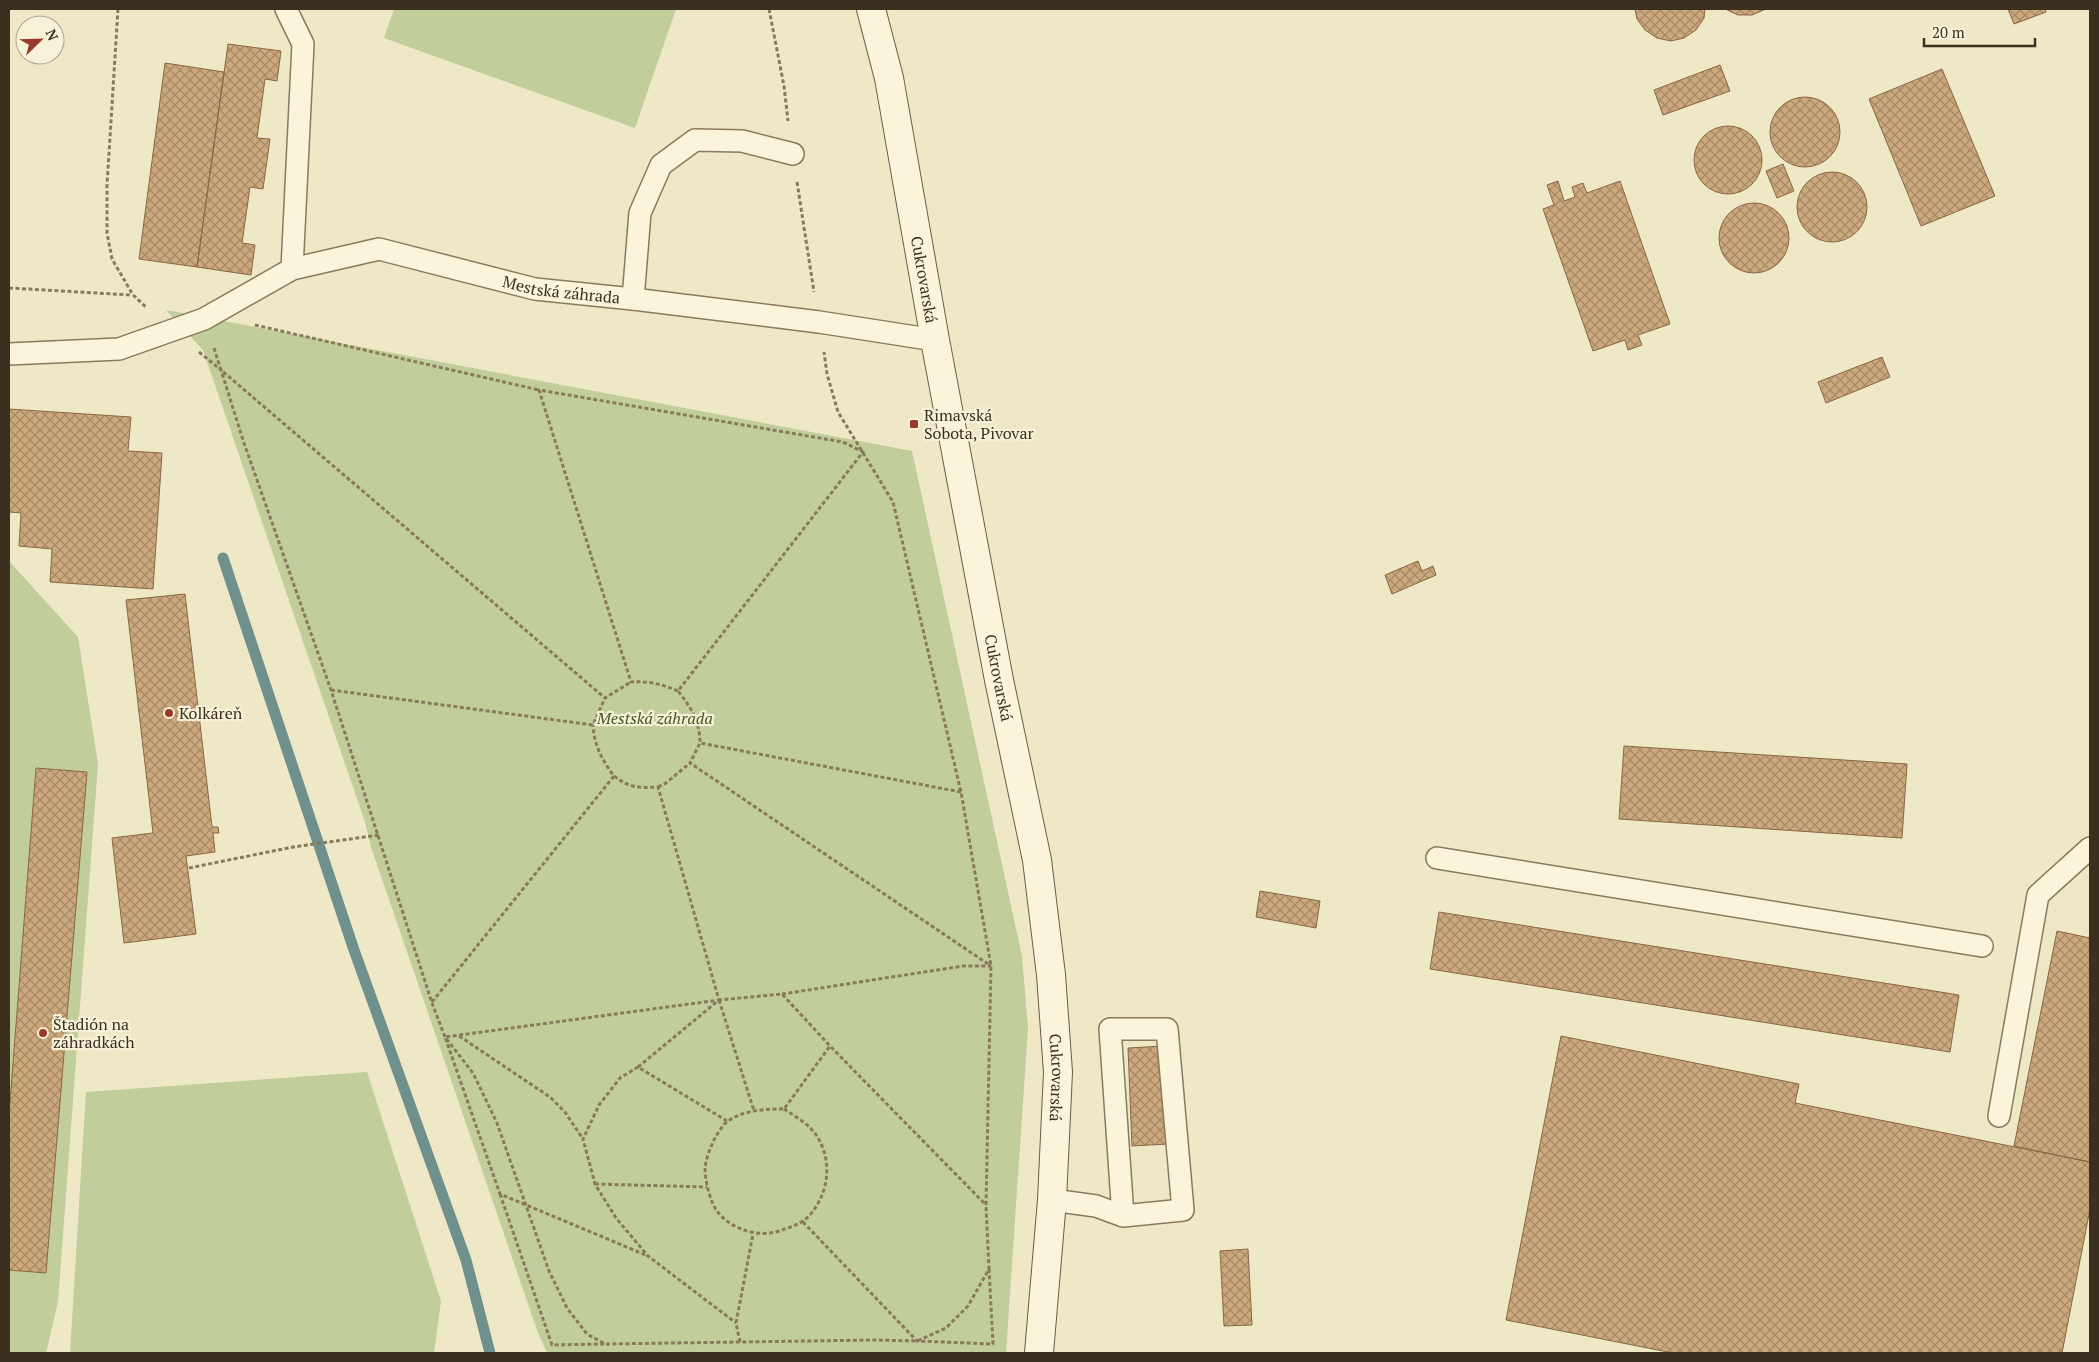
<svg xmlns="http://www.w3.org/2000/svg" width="2099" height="1362" font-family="'PT Serif',serif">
  <defs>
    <pattern id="building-cross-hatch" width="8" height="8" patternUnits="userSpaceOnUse" patternTransform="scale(1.25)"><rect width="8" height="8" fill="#cca87d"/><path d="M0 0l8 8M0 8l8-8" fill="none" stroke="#a78966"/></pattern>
  </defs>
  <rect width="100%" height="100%" fill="#eee8c7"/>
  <!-- green -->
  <path fill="#c1cd9a" d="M394,9h282l-41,119 -251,-90z
    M166,310l746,141 110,505 6,72 -22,325h-459l-9,-20 -167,-486 -6,-25 -162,-472z
    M9,561l69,76 20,127 -40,538 -12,51h-37z
    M367,1072l74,229 -7,52h-364l16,-261z"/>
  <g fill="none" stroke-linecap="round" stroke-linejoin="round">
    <!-- stream -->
    <path stroke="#6e918d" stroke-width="11" d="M223,558l131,392 112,310 24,93"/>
  </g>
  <!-- building -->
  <path fill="url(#building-cross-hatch)" stroke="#896742" d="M1635,9h70l-1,9 -8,12 -12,8 -13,3 -14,-3 -12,-8 -8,-11z
    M1725,9h-1h42l-14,6h-14z
    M2008,9h37l1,3 -32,12z
    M228,44l53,7 -4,30 -12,-2 -8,59 13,1 -7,50 -13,-2 -8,56 13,2 -4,30 -54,-8z
    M165,63l59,9 -27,195 -58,-8z
    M1720,65l10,26 -67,24 -9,-25z
    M1942,69l53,127 -74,30 -52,-127z
    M1770 132a35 35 0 1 1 70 0a35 35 0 1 1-70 0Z
    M1694 160a34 34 0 1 1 68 0a34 34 0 1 1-68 0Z
    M1783,164l11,27 -17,7 -11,-27z
    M1797 207a35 35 0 1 1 70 0a35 35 0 1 1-70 0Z
    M1558,181l6,20 11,-4 -3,-10 11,-4 4,10 33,-12 50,143 -32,11 4,10 -14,5 -3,-10 -32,11 -50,-142 11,-4 -7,-20z
    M1719 238a35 35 0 1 1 70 0a35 35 0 1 1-70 0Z
    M1882,357l8,20 -64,26 -8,-21z
    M9,409l122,8 -3,34 34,2 -9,136 -103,-7 2,-33 -33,-3 2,-33 -12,-1z
    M1418,561l4,10 11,-5 3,9 -44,19 -7,-19z
    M185,594l27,233h6l1,6h-6l2,19 -29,4 10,78 -72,9 -12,-105 41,-5 -27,-233z
    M1624,746l283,18 -5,74 -283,-19z
    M36,768l51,4 -41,501 -37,-3v-155z
    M1260,891l60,10 -4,27 -60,-11z
    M1439,912l520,83 -9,57 -520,-83z
    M2057,931l33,7v224l-76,-16z
    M1561,1036l238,48 -4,19 295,59v47l-28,144h-389l-167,-33z
    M1163,1046l5,98 -36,2 -4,-98z
    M1248,1249l4,76 -28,1 -4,-75z"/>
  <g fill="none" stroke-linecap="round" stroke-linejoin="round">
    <defs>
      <g id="service">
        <path d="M286,9l17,35 -11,225"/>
        <path d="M633,299l7,-86 21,-48 34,-25 47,1 51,13"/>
        <path id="s1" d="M9,354l110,-5 85,-30 88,-50 87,-20 156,40 98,10 186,23 116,18"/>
        <path d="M1437,858l545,88"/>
        <path d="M1999,1116l39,-221 52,-47"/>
        <path d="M1052,1200l44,6 27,10 60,-6 -16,-181h-57l13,187"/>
      </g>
      <g id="secondary">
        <path id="s2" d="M871,9l18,69 46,262 64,340 38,180 14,115 7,97 -6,128 -13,153"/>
      </g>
    </defs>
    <!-- service casing -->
    <use href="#service" stroke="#8a7a5c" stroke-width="24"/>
    <!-- secondary casing -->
    <use href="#secondary" stroke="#6c5b3f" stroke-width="30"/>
    <!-- path -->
    <path stroke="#8a7a5c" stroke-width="3" stroke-dasharray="4 2.5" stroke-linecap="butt" d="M118,9l-11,176v48l5,26 21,36 14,13
      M769,9l15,77 4,35
      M797,182l17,110
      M9,288l123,7
      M255,325l284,65
      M214,348l7,22 384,328 26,-16
      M199,352l22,18 23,73 87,247 101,313 13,34 28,36 24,50 52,148 18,37 20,26 18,10 270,-4 42,1 29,-13 22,-22 21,-37 -3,-63 5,-240 -30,-174 -68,-290 -55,-90 -11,-38 -3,-22
      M331,690l262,35 12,-27
      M678,691c-16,-7 -29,-10 -47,-9l-92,-292 304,52 20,10 -185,239c13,16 22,31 22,52
      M614,776c16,12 24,12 44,11l61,213 -274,37 55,157 148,62
      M658,787l8,-4 24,-20
      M961,792l-261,-49 -10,20 301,203
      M189,868l104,-21 86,-12
      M782,994l181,-28h28
      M719,1000l35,111
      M432,1002l182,-226c-12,-16 -20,-31 -21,-51
      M459,1036l91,61 15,15 18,27
      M638,1067l81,-67 63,-6 48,52
      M784,1109c12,8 27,16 34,29 15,25 10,57 -9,78 -9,9 -19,11 -30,15 -21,7 -49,-2 -62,-20 -7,-10 -11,-27 -12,-40 0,-10 4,-20 8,-29 3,-6 9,-17 15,-21 16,-11 38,-12 56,-12l46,-63 156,159
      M727,1121l-89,-54 -18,11 -21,27 -16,34 12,45 21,34 32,38 88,67
      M595,1184l112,3
      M500,1194l52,151 52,-1
      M803,1222l114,119 76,3 -4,-75
      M740,1342l-4,-19 17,-89"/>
    <!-- service -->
    <use href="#service" stroke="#f9f4da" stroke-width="21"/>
    <!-- secondary -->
    <use href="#secondary" stroke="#f9f4da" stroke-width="28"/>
  </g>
  <!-- markers -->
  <g fill="#99392c" stroke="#f6f1d7" stroke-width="2">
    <rect x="909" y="419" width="10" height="10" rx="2.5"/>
    <circle cx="169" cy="713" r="5"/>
    <circle cx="43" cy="1033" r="5"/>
  </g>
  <g text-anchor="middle" stroke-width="4.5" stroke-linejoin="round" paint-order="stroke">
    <!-- street labels -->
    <g font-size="16" fill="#3b3020" stroke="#f6f1d7">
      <text dy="6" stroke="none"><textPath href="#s2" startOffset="276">Cukrovarská</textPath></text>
      <text dy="6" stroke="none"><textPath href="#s1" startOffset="578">Mestská záhrada</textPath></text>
      <text dy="6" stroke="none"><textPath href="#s2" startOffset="681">Cukrovarská</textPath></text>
      <text dy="6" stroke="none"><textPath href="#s2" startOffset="1086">Cukrovarská</textPath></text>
    </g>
    <!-- poi labels -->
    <g font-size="16" fill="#3b3020" stroke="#f6f1d7" text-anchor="start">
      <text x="924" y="421">Rimavská<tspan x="924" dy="18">Sobota, Pivovar</tspan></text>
      <text x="179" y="719">Kolkáreň</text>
      <text x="53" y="1030">Štadión na<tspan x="53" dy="18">záhradkách</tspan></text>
    </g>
    <!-- park labels -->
    <g font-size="16" font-style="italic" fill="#455726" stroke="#f6f1d7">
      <text x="655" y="724">Mestská záhrada</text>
    </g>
  </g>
  <!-- border -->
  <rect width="2099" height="1362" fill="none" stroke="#3b3020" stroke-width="20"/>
  <!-- north arrow -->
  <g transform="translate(40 40) rotate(67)"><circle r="24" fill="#f6f1d7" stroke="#aba48e"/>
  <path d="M0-4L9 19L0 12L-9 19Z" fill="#99392c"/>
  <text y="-8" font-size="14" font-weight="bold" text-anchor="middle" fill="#3b3020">N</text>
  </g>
  <!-- scale -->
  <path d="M1924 38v8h111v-8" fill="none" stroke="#3b3020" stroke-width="2.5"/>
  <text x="1932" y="38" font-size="15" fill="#3b3020" stroke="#f6f1d7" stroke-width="4" paint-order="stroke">20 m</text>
</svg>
